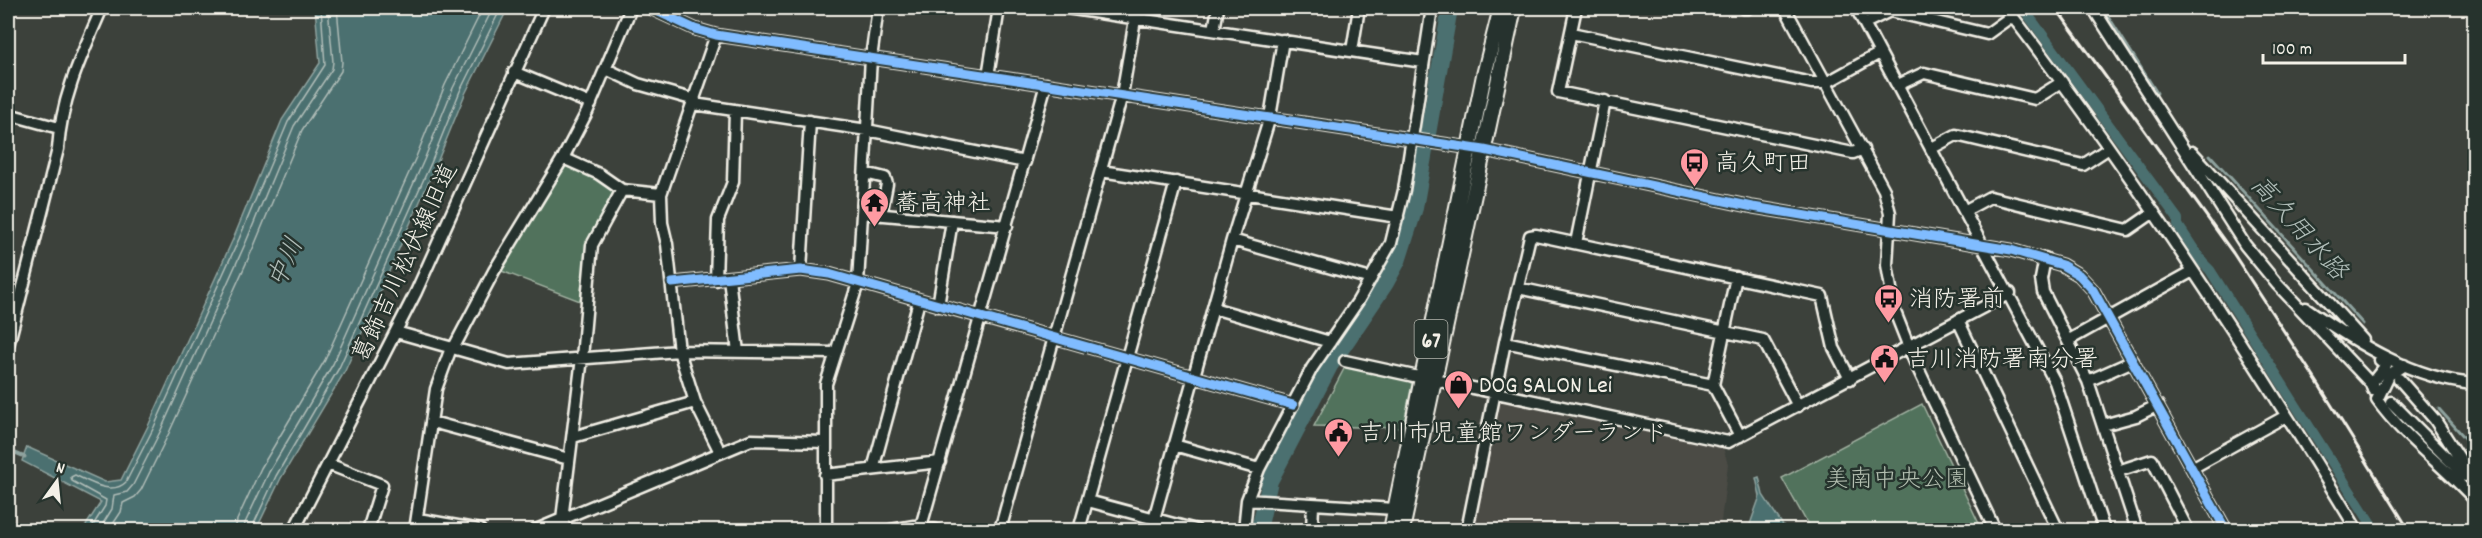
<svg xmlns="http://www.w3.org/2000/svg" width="2482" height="538" font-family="Dekko,'Klee One',sans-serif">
  <rect width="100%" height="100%" fill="#3c413b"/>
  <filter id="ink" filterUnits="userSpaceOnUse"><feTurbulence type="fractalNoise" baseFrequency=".0167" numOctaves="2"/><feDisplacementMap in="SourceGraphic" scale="12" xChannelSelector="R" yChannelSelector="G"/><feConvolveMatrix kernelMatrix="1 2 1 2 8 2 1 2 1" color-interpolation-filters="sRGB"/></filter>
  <g filter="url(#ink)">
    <!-- built -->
    <path fill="#4b4b45" d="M1495,400l228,48 5,16 -8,66h-248l27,-125z"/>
    <!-- green -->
    <path fill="#51725c" stroke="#a2b2a2" stroke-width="1.5" d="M564,163l32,15 17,14 -26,52 -7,57 -81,-31z
      M1346,365l60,14 6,5 -9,44 -89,-2z
      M1922,404l60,126h-171l-29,-52z"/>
    <!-- water -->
    <path fill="#4b6f6f" stroke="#8fa39f" stroke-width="1.5" d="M315,8h193l-43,86 -29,71 -91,206 -64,107 -25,52h-173l18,-28 -79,-41 5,-14 78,35 16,-2 28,-56 85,-187 48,-117 38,-57z
      M1759,477l4,18 23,35h-38l12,-34 -4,-18z"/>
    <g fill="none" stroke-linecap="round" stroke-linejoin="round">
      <!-- shore -->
      <path stroke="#b0bdb8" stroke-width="1.5" d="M90,530l15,-24 1,-6 -34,-19 -1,-4 4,-2c15,7 37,21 51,7l28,-55 85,-188 49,-117 37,-57 -4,-57
        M99,530l13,-21 2,-14 13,-3 6,-7 28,-55 85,-188 48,-116 38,-57 1,-7 -5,-54
        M109,530l12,-18 2,-9 12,-6 6,-7 28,-57 85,-187 48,-116 39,-59 1,-9 -5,-54
        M235,530l2,-10 24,-52 64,-108 91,-203 29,-72 38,-77
        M244,530l1,-7 24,-51 64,-108 91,-204 29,-72 40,-80
        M251,530l25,-54 63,-108 92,-205 29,-72 41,-83"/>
      <!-- stream -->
      <path stroke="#8fa39f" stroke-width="3" d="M2103,8l54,85
        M2210,155l153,169
        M2439,409l35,39
        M13,452l12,5"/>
      <!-- canal -->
      <path stroke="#4b6f6f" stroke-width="10" d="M2023,8l155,211v6l25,38 7,7 165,260"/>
      <!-- river -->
      <path stroke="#4b6f6f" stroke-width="16" d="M1259,530l11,-49 60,-115 56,-83 12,-22 17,-53 35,-200"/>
      <defs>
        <path id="minor" d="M650,8l45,21 21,6 768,115 269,57 258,43 51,15 17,10 14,15 133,240
          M1066,8l357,54
          M1576,8l-18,84 295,61 10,-4
          M1743,8h5
          M1785,8l99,182 6,23 -3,52 8,47 19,48 81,170
          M1856,8l199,374 49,148
          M2006,8c128,166 243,343 351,522
          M2093,8l152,237 32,39 98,104
          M1865,23l25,-12 97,23 25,-18
          M1214,30l4,-22
          M1571,33l241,50h14l54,-30
          M716,35l-55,159 1,29 5,21 12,107 16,51 25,50
          M1352,51l7,-43
          M606,69l32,15 57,16
          M514,72l77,32
          M988,76l11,-68
          M1898,85l26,-12 111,26 27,-17
          M694,104l173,26 158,32
          M8,114l51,14
          M1932,148l24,-13 127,30 26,-17
          M2192,152l171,188
          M563,158l36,16 23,16
          M1101,171l297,46
          M865,173l20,5 2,6 -6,31
          M1966,210l24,-13 138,33 26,-18
          M862,213l145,13
          M1232,240l139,39
          M1576,243l29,-142
          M2045,258l-4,21 2,13 45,89 49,149
          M801,270l9,-149
          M1736,277l-23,108 27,51
          M729,278l9,74
          M716,280l2,-60 15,-38 2,-72
          M672,283l129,-13 28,4 464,131
          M1518,288l245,52 35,66
          M938,306l14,-85
          M1213,308l117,34
          M2306,308c50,35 107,71 168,76
          M1958,320l100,210
          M396,332l113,32 170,-13 157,2
          M2069,340l124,-69
          M1505,342l208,43
          M8,346l50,-197c3,-51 24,-95 44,-141
          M453,349l41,-78 69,-113 24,-46 44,-104
          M1345,361l78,17
          M2404,365l-15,10 -12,25c27,38 66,65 97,99
          M2399,379l36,41 39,61
          M1435,380l293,62 282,-149
          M2088,381l45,-20
          M2373,390l-2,-6 15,-19 -6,-5
          M2391,402l74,74
          M432,422l137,37
          M2103,425l33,-9 22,-11
          M573,437l122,-35
          M1174,445l85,24
          M328,464l54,21 -14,45
          M2192,468l94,-52
          M873,469l46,-168
          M2118,471l34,-11 36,70
          M825,475l115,-13
          M1247,500l148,9
          M1088,501l108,29
          M418,519l62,11
          M1154,519l78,-279 38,-123 13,-77
          M294,530l122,-238 128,-284
          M415,530l21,-141 15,-41
          M536,530l215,-90 73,2
          M565,530l-3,-11 20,-161 10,-113 30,-55 39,4
          M826,530v-146l32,-101 13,-225 7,-50
          M891,530l23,-4 22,4
          M920,530l126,-446
          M1000,530l122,-435 15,-87
          M1079,530l97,-348
          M1244,530l3,-30 12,-31 53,-101 46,-67 33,-58 13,-53 28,-182
          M1312,530l1,-25
          M1467,530l38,-188 25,-106 6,-1 286,61 12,52 16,31"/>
        <path id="major" d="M1391,530l93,-455 17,-67
          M1402,530l112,-522"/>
      </defs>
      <!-- minor casing -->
      <use href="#minor" stroke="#f4f1e8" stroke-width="15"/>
      <!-- major casing -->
      <use href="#major" stroke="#f4f1e8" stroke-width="18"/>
      <!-- minor -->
      <use href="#minor" stroke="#26332d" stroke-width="10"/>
      <!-- major -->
      <use href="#major" stroke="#26332d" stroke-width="14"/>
      <!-- rail -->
      <path stroke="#f4f1e8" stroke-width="3" d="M2056,8l177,245 86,132 90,145"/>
      <defs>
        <path id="cycleway" d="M650,8l45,21 21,6 768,115 269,57 258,43 51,15 17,10 14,15 133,240
          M672,283l129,-13 28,4 464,131"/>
      </defs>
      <!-- cycleway casing -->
      <use href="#cycleway" stroke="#26332d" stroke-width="13"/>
      <!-- cycleway -->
      <use href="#cycleway" stroke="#80bcff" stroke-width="9"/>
    </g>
  </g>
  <!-- icons -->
  <defs>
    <symbol id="bus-pin" viewBox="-11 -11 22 30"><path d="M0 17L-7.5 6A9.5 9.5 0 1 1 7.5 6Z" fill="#ff9aa2" stroke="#26332d"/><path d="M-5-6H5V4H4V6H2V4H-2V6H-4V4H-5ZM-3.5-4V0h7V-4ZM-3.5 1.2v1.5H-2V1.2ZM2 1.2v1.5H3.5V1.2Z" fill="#111"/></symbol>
    <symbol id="temple-pin" viewBox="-11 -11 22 30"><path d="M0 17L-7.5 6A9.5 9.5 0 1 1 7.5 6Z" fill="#ff9aa2" stroke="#26332d"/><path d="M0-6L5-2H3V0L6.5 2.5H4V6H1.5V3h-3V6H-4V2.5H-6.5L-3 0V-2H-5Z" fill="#111"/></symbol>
    <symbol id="civic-pin" viewBox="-11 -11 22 30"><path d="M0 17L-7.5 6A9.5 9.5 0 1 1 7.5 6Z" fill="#ff9aa2" stroke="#26332d"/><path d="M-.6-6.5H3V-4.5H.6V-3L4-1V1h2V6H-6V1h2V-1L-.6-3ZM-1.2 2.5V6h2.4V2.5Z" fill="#111"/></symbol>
    <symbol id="shop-pin" viewBox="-11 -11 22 30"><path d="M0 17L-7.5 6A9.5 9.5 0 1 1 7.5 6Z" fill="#ff9aa2" stroke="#26332d"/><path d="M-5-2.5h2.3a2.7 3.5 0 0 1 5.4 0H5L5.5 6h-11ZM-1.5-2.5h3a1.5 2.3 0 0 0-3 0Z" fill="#111"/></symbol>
  </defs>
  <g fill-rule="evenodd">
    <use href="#bus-pin" x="1678" y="146" width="33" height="45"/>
    <use href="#temple-pin" x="858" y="186" width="33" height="45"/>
    <use href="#bus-pin" x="1872" y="282" width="33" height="45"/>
    <use href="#civic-pin" x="1868" y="342" width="33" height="45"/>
    <use href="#shop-pin" x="1442" y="368" width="33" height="45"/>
    <use href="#civic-pin" x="1322" y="416" width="33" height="45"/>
  </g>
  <g text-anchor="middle" stroke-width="5" stroke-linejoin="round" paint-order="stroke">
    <!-- shield labels -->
    <rect fill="#26332d" stroke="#b6b8b0" stroke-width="1.5" x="1414.5" y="320" width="33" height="38" rx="4.5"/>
    <g font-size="22" font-weight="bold" fill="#f4f1e8">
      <text x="1431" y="347">67</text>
    </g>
    <!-- poi labels -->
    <g font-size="24" fill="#f4f1e8" stroke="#26332d" text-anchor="start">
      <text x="1715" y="170">高久町田</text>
      <text x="895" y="210">蕎高神社</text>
      <text x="1909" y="306">消防署前</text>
      <text x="1906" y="366">吉川消防署南分署</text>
      <text x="1479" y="392">DOG SALON Lei</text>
      <text x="1359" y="440">吉川市児童館ワンダーランド</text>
    </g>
    <!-- street labels -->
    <g font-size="24" fill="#f4f1e8" stroke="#26332d">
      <text transform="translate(404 262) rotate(-65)" y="8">葛飾吉川松伏線旧道</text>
    </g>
    <!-- park labels -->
    <g font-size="24" fill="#b3beb0" stroke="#26332d">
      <text x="1897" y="486">美南中央公園</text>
    </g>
    <!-- water labels -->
    <g font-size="26" font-style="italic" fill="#b0bdb8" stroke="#26332d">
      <text transform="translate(2300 227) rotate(48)" y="9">高久用水路</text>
      <text transform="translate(284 262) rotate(-66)" y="9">中川</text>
    </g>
  </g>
  <!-- margin -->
  <rect width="2482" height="538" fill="none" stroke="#26332d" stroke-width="30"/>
  <rect x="15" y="15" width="2452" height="508" fill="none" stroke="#f4f1e8" stroke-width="2" filter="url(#ink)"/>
  <!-- north arrow -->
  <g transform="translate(57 481) rotate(15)" stroke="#26332d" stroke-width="4.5" paint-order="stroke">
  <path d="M0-4.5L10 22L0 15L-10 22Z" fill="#f4f1e8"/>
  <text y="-9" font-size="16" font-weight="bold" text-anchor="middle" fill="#f4f1e8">N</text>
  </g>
  <!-- scale -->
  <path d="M2263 54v9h142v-9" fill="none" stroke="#f4f1e8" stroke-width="3"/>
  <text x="2272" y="54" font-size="18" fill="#f4f1e8" stroke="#26332d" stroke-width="4.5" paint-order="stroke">100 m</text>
</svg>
